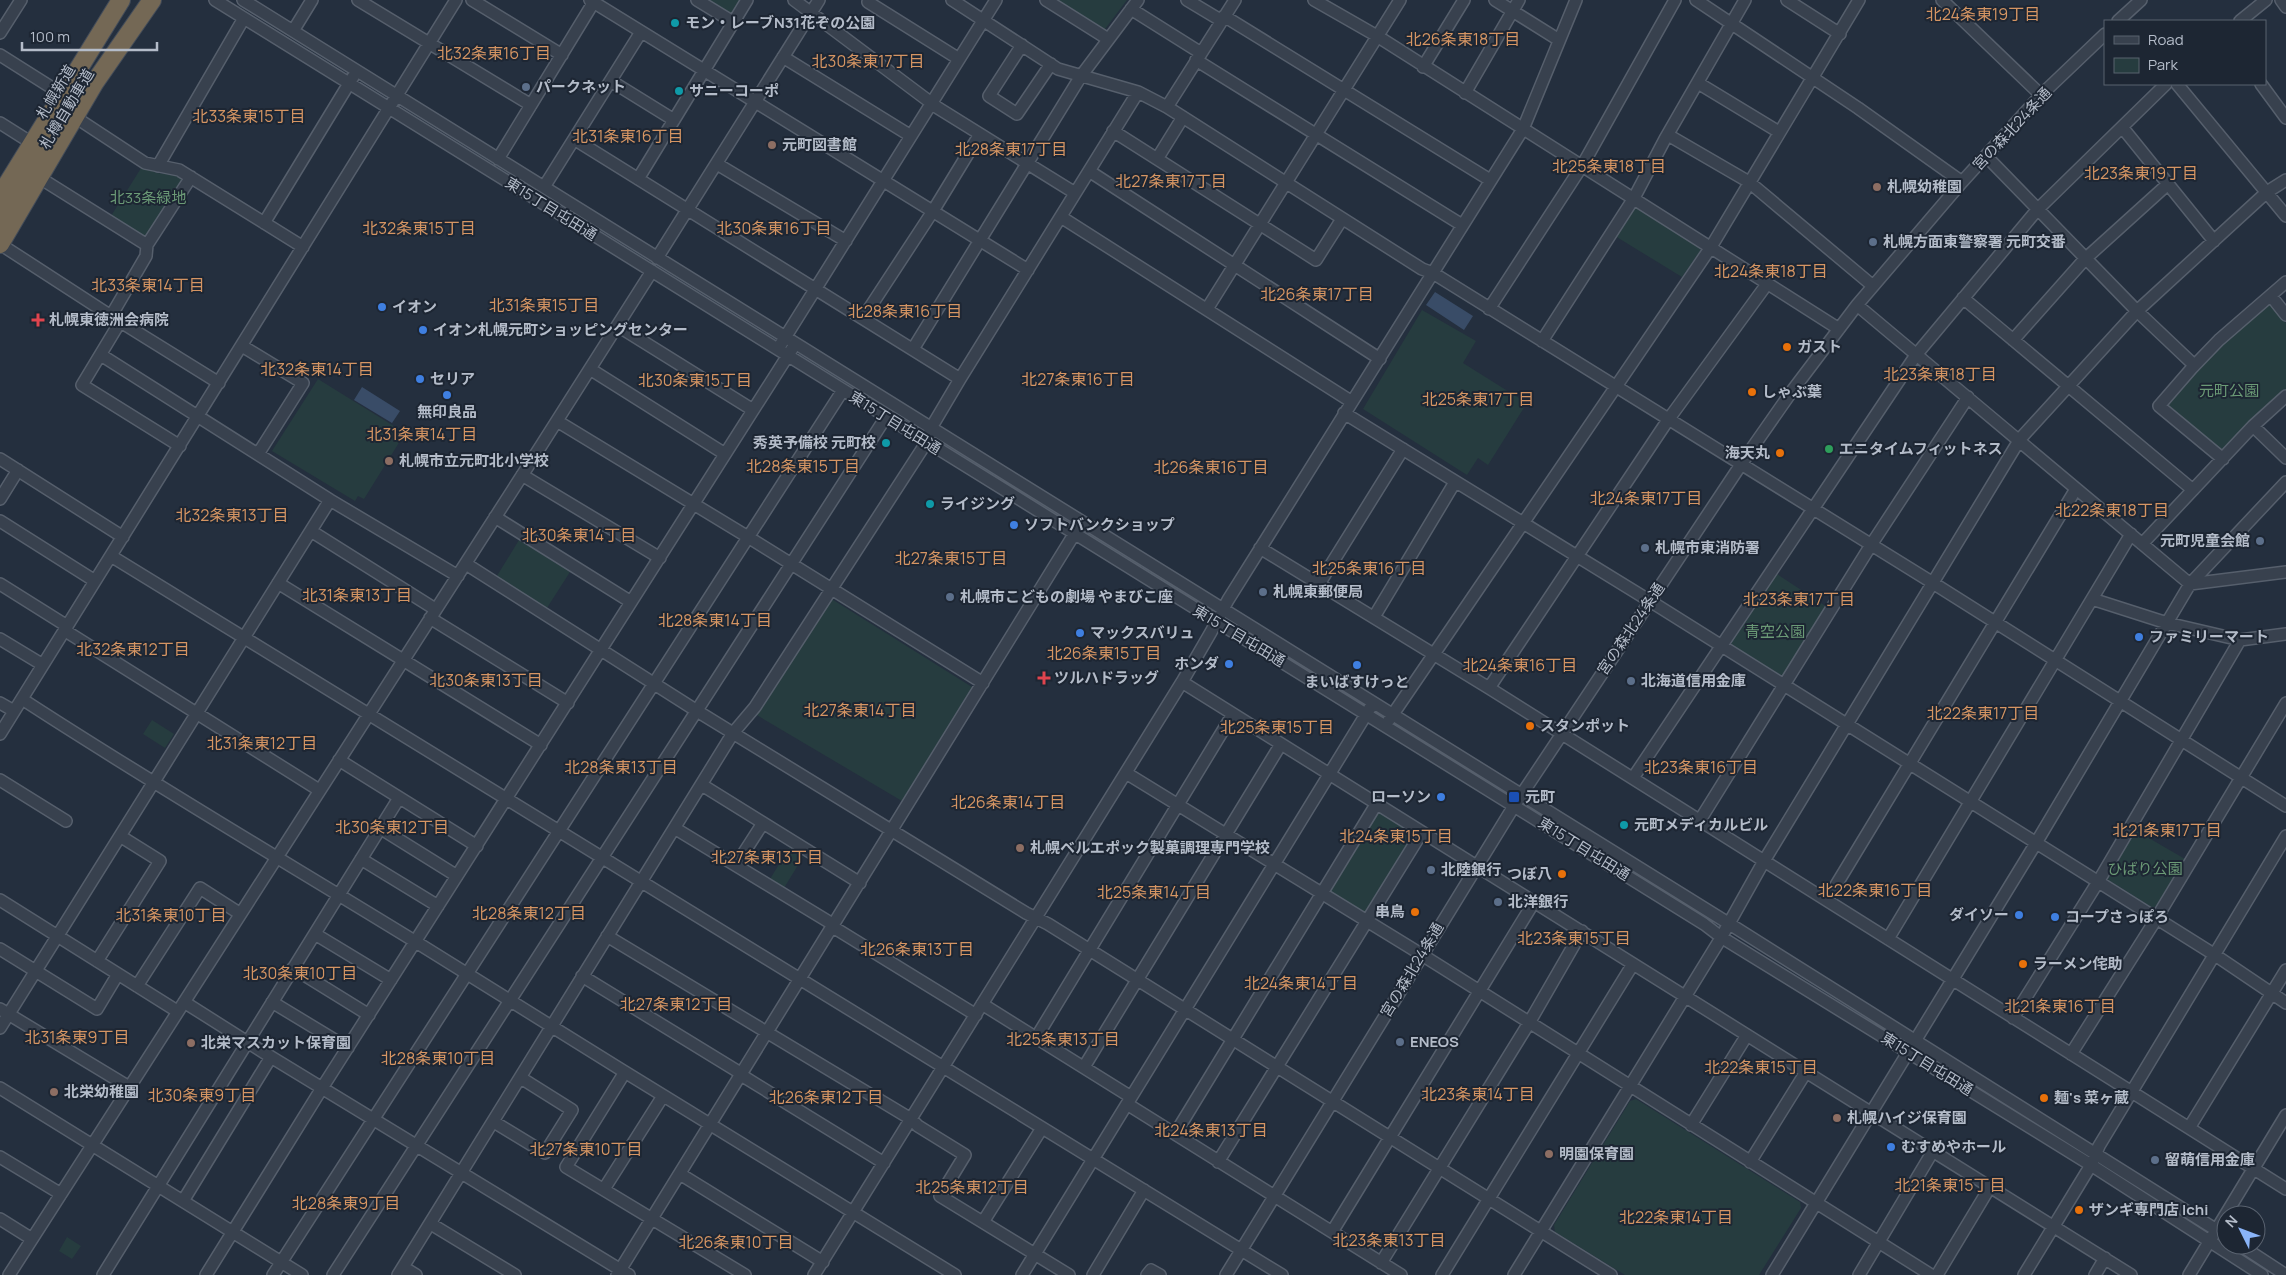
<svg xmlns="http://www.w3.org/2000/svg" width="2286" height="1275" font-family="Manrope,'Noto Sans JP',sans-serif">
  <rect width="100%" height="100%" fill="#242f3e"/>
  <!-- green -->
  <path fill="#263c3f" d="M703,0h41l-11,18z
    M1053,0h74l-25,33z
    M143,165l14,8 17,2 12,6 -37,59 -38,-24z
    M1638,207l62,39v5l-18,26 -67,-41 18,-27z
    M2268,304h3l15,19v68l-62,60h-3l-55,-45 29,-36z
    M1422,310l54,31 -13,22 64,40 -39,62 -10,-7 -11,17 -104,-66z
    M318,379l87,54 -41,66 -6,-3 -3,5 -83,-50z
    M519,540l51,32 -25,39 -50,-32z
    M1777,574l50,33 -41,67 -5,1 -49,-30 -1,-4z
    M830,598l142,89 -70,114 -147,-87z
    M152,720l22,14 -9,14 -22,-14z
    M1379,810l35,22 1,3 -49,78 -35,-21v-4z
    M2135,830l50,29 -29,47 -3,2 -46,-29 -1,-3z
    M789,848l14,9 -19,31 -14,-9z
    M1636,1099l164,103 1,6 -42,67h-134l-70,-43 -1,-7 76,-124z
    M67,1237l14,9 -9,13 -13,-8z"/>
  <!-- water -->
  <path fill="#394c67" d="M1435,292l38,24 -9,14 -38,-25z
    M362,387l38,24 -8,12 -38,-23z"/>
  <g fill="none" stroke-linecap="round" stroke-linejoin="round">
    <defs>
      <path id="minor" d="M215,0l1489,924 17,13 370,228 171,110
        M243,0l1485,923 498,313
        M358,0l173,105
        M472,0l90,55
        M590,0l438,270
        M697,0l36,22
        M794,0l144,108 137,85
        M869,0l-1,2 91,57
        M952,0l106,69 80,23 29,15 255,162 11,4 500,310 353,223
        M1046,0l62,39
        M1187,0l35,21
        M1314,0l63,36 462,293
        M1495,0l64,40
        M1696,0l162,108 104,74
        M1787,0l53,34
        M1942,0l99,95
        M2281,0l5,7
        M1131,9l70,44
        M1224,16l266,164
        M2118,21l23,-21
        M2240,21l26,-21
        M293,31l19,-31
        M0,33l21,-33
        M1022,45l-33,51 28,18 34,-50
        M0,55l57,36
        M783,57l128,79
        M1196,60l266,165
        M1423,67l41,-67
        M611,81l63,39
        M1698,83l81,49
        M2177,84l109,132
        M2261,84l25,34
        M1465,93l54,-93
        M1167,107l68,-107
        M75,117l70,46 34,7 124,77
        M0,123l27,17
        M2122,127l92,114
        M1113,131l203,129 26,-41
        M1668,135l81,47 124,104
        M574,139l386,240
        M1986,156l151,155 57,54
        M498,159l97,-159
        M1157,159l26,-42
        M717,164l129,77
        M158,166l86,-148
        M1089,171l291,188
        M40,178l107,67
        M638,179l109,-179
        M544,187l97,-155
        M1061,217l291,185
        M264,223l89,-146
        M0,244l111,72 108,67
        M657,258l162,-258
        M2271,296l15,19
        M1963,298l230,192
        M1857,305l333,279 96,-12
        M1207,309l193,-309
        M1489,309l93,-143 93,-166
        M111,316l35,-60 1,-11 44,-68
        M863,318l70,-107 47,-77
        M120,322l-38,63 98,61
        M618,326l135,84
        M2013,340l72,-81 83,-75
        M1542,341l92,-143 31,-59 80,-139
        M781,344l215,-344
        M242,346l61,37 -45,71
        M913,349l168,-273 57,-76
        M101,355l229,145 128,76
        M590,369l135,85
        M1344,413l306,188 565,354 71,48
        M557,421l191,116 235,146
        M2253,426l33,32
        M0,459l123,78
        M2223,459l-64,-53 33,-38 27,-28 67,-58
        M522,475l138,83
        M0,499l18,-29
        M495,517l136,85
        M0,521l95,60
        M311,531l124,78
        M2142,544l111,-118 33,-30
        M1260,548l229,140 797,501
        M111,556l1171,719
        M466,564l231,147 329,202 22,11 563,351
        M278,583l263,162
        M0,584l67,42
        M1319,584l84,-135
        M2092,599l75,24 73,17 46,-6
        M1374,617l81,-135
        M430,618l138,85
        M64,630l255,160
        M0,639l43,26
        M1182,682l949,593
        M1489,688l179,-268 99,-136
        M22,699c129,84 262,162 394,243 179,112 359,223 539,333
        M0,703l14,8
        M1389,720l322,-473 148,-247
        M0,734l456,-734
        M339,760l138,86
        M1126,773l285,175 520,327
        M1633,778l283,-423 121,-145 129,-126
        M0,780l66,41
        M702,785l158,98
        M1700,820l171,-275 97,-148
        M380,828l77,48
        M676,829l158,96
        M361,859l77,47
        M736,865l27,-42
        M0,900l177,111
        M1827,900l249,-411
        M833,927l143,88
        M315,934l76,46
        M607,936l304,183 7,7 47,29 -25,41 129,79
        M1888,939l243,-405
        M0,949l97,60 21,-35
        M97,961l63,-100 -40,-25
        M293,968l76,47
        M582,976l160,98
        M137,986l63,-98 39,25
        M184,1002l87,55 358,218
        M272,1002l76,46
        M982,1004l149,93
        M0,1009l129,78
        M2013,1018l88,-141 139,-237
        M0,1028l330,-528
        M1036,1038l197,-324
        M2071,1054l82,-130 133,-221
        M1084,1067l197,-323
        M625,1072l-59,95 179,108
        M741,1075l143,88
        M0,1088l302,187
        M1127,1104l274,171
        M494,1122l51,31 27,-43 -51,-32
        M1691,1125l56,-90
        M2189,1128l97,-158
        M1175,1134l202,-331
        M0,1157l61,37
        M1218,1162l204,-330
        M1750,1162l56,-90
        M680,1174l143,88
        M604,1189l59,-93
        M183,1201l88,-144
        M0,1219l32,20
        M983,1222l59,-94
        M431,1224l84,51
        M1332,1232l202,-330
        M2240,1245l46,30
        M1381,1263l148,-240 53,-92
        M403,1267l13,8
        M9,1275c213,-336 431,-668 643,-1004
        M103,1275l296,-477
        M206,1275l116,-187 470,-739
        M273,1275l570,-885
        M333,1275l553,-858
        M398,1275l335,-542 22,-26 171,-264 5,-15 29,-49 178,-287
        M617,1275l461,-747
        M814,1275l368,-593 29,-50 17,-32 295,-471 53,-129
        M1022,1275l348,-567
        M1093,1275l51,-85
        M1147,1275l4,-5 9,5
        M1226,1275l288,-469 234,-352 44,-63 65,-86 105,-123 79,-87 64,-61
        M1442,1275l191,-311
        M1514,1275l204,-332 46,-82 256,-422 117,-128 130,-119 19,-12
        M1772,1275l264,-432 154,-259 96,-102
        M1859,1275l74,-124
        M1937,1275l53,-88
        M2024,1275l67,-110 8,-19 187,-310
        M2095,1275l10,-17
        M2189,1275l97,-160"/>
      <path id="highway" d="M0,196l121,-196
        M0,220l49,-80
        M0,244l95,-162 57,-82"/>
    </defs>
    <!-- minor casing -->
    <use href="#minor" stroke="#565f6c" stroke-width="14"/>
    <!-- highway casing -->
    <use href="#highway" stroke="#434c59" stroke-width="20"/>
    <!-- minor -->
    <use href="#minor" stroke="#38414e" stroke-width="11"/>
    <!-- highway -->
    <use href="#highway" stroke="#746855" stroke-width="18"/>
  </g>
  <!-- markers -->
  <g fill="#0f9aa8" stroke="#1d2633" stroke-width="2">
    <circle cx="675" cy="23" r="5"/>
    <circle cx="679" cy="91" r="5"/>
    <circle cx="886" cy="443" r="5"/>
    <circle cx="930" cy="504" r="5"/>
    <circle cx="1624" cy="825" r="5"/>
  </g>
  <g fill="#5c6f8a" stroke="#1d2633" stroke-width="2">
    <circle cx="526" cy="87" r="5"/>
    <circle cx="1873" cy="242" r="5"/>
    <circle cx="2260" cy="541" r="5"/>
    <circle cx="1645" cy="548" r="5"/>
    <circle cx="1263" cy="592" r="5"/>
    <circle cx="950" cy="597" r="5"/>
    <circle cx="1631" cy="681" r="5"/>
    <circle cx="1431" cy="870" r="5"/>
    <circle cx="1498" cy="902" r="5"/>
    <circle cx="1400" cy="1042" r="5"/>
    <circle cx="2155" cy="1160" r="5"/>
  </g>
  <g fill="#8d6e63" stroke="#1d2633" stroke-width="2">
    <circle cx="772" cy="145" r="5"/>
    <circle cx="1877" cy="187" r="5"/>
    <circle cx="389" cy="461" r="5"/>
    <circle cx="1020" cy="848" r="5"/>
    <circle cx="191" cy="1043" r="5"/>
    <circle cx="54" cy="1092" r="5"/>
    <circle cx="1837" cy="1118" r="5"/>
    <circle cx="1549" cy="1154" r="5"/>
  </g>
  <g fill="#3f7fe0" stroke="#1d2633" stroke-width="2">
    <circle cx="382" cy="307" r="5"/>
    <circle cx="423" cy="330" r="5"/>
    <circle cx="420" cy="379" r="5"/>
    <circle cx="447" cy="395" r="5"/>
    <circle cx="1014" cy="525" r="5"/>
    <circle cx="1080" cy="633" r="5"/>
    <circle cx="2139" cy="637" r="5"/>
    <circle cx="1229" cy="664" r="5"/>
    <circle cx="1357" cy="665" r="5"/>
    <circle cx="1441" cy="797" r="5"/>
    <circle cx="2019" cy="915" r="5"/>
    <circle cx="2055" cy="917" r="5"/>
    <circle cx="1891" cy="1147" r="5"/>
  </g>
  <g fill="#e0444e" stroke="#1d2633" stroke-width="2">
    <path d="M35.5 312.5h5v5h5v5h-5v5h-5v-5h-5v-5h5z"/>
    <path d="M1041.5 670.5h5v5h5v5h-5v5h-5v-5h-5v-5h5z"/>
  </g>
  <g fill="#e8710a" stroke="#1d2633" stroke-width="2">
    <circle cx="1787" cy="347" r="5"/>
    <circle cx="1752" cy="392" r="5"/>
    <circle cx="1780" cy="453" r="5"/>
    <circle cx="1530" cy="726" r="5"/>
    <circle cx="1562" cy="874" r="5"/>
    <circle cx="1415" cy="912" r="5"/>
    <circle cx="2023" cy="964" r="5"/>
    <circle cx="2044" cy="1098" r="5"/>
    <circle cx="2079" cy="1210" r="5"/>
  </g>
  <circle fill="#2e9e5b" stroke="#1d2633" stroke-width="2" cx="1829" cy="449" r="5"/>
  <rect fill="#1a4fb4" stroke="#1d2633" stroke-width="2" x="1508" y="791" width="12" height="12" rx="2.5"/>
  <g text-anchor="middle" stroke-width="4" stroke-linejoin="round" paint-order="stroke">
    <!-- poi labels -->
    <g font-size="15" font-weight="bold" fill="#b4bcc9" stroke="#1d2633" text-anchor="start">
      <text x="685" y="28">モン・レーブN31花ぞの公園</text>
      <text x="536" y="92">パークネット</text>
      <text x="689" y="96">サニーコーポ</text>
      <text x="782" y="150">元町図書館</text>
      <text x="1887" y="192">札幌幼稚園</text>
      <text x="1883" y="247">札幌方面東警察署 元町交番</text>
      <text x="392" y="312">イオン</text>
      <text x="49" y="325">札幌東徳洲会病院</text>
      <text x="433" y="335">イオン札幌元町ショッピングセンター</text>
      <text x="1797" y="352">ガスト</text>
      <text x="430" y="384">セリア</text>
      <text x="1762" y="397">しゃぶ葉</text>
      <text x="447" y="417" text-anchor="middle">無印良品</text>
      <text x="876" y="448" text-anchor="end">秀英予備校 元町校</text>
      <text x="1839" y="454">エニタイムフィットネス</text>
      <text x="1770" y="458" text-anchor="end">海天丸</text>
      <text x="399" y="466">札幌市立元町北小学校</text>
      <text x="940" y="509">ライジング</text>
      <text x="1024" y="530">ソフトバンクショップ</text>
      <text x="2250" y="546" text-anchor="end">元町児童会館</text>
      <text x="1655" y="553">札幌市東消防署</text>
      <text x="1273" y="597">札幌東郵便局</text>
      <text x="960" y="602">札幌市こどもの劇場 やまびこ座</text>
      <text x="1090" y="638">マックスバリュ</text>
      <text x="2149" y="642">ファミリーマート</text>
      <text x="1219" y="669" text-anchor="end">ホンダ</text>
      <text x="1054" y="683">ツルハドラッグ</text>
      <text x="1641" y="686">北海道信用金庫</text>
      <text x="1357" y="687" text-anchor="middle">まいばすけっと</text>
      <text x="1540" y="731">スタンポット</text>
      <text x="1431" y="802" text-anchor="end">ローソン</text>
      <text x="1525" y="802">元町</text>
      <text x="1634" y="830">元町メディカルビル</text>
      <text x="1030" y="853">札幌ベルエポック製菓調理専門学校</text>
      <text x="1441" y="875">北陸銀行</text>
      <text x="1552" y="879" text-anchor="end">つぼ八</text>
      <text x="1508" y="907">北洋銀行</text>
      <text x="1405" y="917" text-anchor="end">串鳥</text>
      <text x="2009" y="920" text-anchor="end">ダイソー</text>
      <text x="2065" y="922">コープさっぽろ</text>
      <text x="2033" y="969">ラーメン侘助</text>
      <text x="1410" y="1047">ENEOS</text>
      <text x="201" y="1048">北栄マスカット保育園</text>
      <text x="64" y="1097">北栄幼稚園</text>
      <text x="2054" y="1103">麺's 菜ヶ蔵</text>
      <text x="1847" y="1123">札幌ハイジ保育園</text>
      <text x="1901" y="1152">むすめやホール</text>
      <text x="1559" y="1159">明園保育園</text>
      <text x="2165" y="1165">留萌信用金庫</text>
      <text x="2089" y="1215">ザンギ専門店 Ichi</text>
    </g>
    <!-- street labels -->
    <g font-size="15" fill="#b4bcc9" stroke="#1d2633">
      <text transform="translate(56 92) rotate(-59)" y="5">札幌新道</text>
      <text transform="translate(67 109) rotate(-59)" y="5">札樽自動車道</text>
      <text transform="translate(2012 129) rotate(-47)" y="5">宮の森北24条通</text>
      <text transform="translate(551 209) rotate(32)" y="5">東15丁目屯田通</text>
      <text transform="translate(895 423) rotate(32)" y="5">東15丁目屯田通</text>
      <text transform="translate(1631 629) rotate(-56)" y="5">宮の森北24条通</text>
      <text transform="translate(1239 636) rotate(31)" y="5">東15丁目屯田通</text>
      <text transform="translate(1584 849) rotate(32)" y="5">東15丁目屯田通</text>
      <text transform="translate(1412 970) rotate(-59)" y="5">宮の森北24条通</text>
      <text transform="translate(1927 1064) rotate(32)" y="5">東15丁目屯田通</text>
    </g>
    <!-- park labels -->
    <g font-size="15" fill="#6b9a76" stroke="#1d2633">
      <text x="148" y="203">北33条緑地</text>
      <text x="2229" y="396">元町公園</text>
      <text x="1775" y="637">青空公園</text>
      <text x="2145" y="874">ひばり公園</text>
    </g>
    <!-- neighbourhood labels -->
    <g font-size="16" fill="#d59563" stroke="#1d2633">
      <text x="1983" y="20">北24条東19丁目</text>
      <text x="1463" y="45">北26条東18丁目</text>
      <text x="494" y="59">北32条東16丁目</text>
      <text x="868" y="67">北30条東17丁目</text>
      <text x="249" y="122">北33条東15丁目</text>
      <text x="628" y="142">北31条東16丁目</text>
      <text x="1011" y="155">北28条東17丁目</text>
      <text x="1609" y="172">北25条東18丁目</text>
      <text x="2141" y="179">北23条東19丁目</text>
      <text x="1171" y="187">北27条東17丁目</text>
      <text x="419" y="234">北32条東15丁目</text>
      <text x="774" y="234">北30条東16丁目</text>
      <text x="1771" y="277">北24条東18丁目</text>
      <text x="148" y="291">北33条東14丁目</text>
      <text x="1317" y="300">北26条東17丁目</text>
      <text x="544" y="311">北31条東15丁目</text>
      <text x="905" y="317">北28条東16丁目</text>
      <text x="317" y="375">北32条東14丁目</text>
      <text x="1940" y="380">北23条東18丁目</text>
      <text x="1078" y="385">北27条東16丁目</text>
      <text x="695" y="386">北30条東15丁目</text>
      <text x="1478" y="405">北25条東17丁目</text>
      <text x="422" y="440">北31条東14丁目</text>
      <text x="803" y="472">北28条東15丁目</text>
      <text x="1211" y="473">北26条東16丁目</text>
      <text x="1646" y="504">北24条東17丁目</text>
      <text x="2112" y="516">北22条東18丁目</text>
      <text x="232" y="521">北32条東13丁目</text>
      <text x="579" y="541">北30条東14丁目</text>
      <text x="951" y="564">北27条東15丁目</text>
      <text x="1369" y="574">北25条東16丁目</text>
      <text x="357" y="601">北31条東13丁目</text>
      <text x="1799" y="605">北23条東17丁目</text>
      <text x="715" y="626">北28条東14丁目</text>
      <text x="133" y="655">北32条東12丁目</text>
      <text x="1104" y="659">北26条東15丁目</text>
      <text x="1520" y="671">北24条東16丁目</text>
      <text x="486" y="686">北30条東13丁目</text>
      <text x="860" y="716">北27条東14丁目</text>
      <text x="1983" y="719">北22条東17丁目</text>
      <text x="1277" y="733">北25条東15丁目</text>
      <text x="262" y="749">北31条東12丁目</text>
      <text x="621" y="773">北28条東13丁目</text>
      <text x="1701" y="773">北23条東16丁目</text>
      <text x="1008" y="808">北26条東14丁目</text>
      <text x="392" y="833">北30条東12丁目</text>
      <text x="2167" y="836">北21条東17丁目</text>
      <text x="1396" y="842">北24条東15丁目</text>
      <text x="767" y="863">北27条東13丁目</text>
      <text x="1875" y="896">北22条東16丁目</text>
      <text x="1154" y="898">北25条東14丁目</text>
      <text x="529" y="919">北28条東12丁目</text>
      <text x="171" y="921">北31条東10丁目</text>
      <text x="1574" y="944">北23条東15丁目</text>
      <text x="917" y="955">北26条東13丁目</text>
      <text x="300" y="979">北30条東10丁目</text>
      <text x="1301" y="989">北24条東14丁目</text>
      <text x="676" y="1010">北27条東12丁目</text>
      <text x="2060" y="1012">北21条東16丁目</text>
      <text x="77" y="1043">北31条東9丁目</text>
      <text x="1063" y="1045">北25条東13丁目</text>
      <text x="438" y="1064">北28条東10丁目</text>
      <text x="1761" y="1073">北22条東15丁目</text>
      <text x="1478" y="1100">北23条東14丁目</text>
      <text x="202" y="1101">北30条東9丁目</text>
      <text x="826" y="1103">北26条東12丁目</text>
      <text x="1211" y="1136">北24条東13丁目</text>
      <text x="586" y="1155">北27条東10丁目</text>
      <text x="1950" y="1191">北21条東15丁目</text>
      <text x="972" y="1193">北25条東12丁目</text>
      <text x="346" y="1209">北28条東9丁目</text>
      <text x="1676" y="1223">北22条東14丁目</text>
      <text x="1389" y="1246">北23条東13丁目</text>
      <text x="736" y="1248">北26条東10丁目</text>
    </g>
  </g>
  <!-- legend -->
  <rect x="2104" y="20" width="162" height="65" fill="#1d2633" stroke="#59626f"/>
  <rect x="2114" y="36" width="25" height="8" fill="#38414e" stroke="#59626f"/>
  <text x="2148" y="45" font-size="15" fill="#b4bcc9">Road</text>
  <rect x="2114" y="58" width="25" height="15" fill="#263c3f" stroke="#59626f"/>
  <text x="2148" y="70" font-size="15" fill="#b4bcc9">Park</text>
  <!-- north arrow -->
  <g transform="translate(2241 1230) rotate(312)"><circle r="24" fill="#1d2633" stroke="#59626f"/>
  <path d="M0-4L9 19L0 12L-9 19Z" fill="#8ab4f8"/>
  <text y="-8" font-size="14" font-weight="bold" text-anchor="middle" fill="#b4bcc9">N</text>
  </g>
  <!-- scale -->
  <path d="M22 42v8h135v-8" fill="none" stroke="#b4bcc9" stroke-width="2.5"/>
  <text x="30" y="42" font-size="15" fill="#b4bcc9" stroke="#1d2633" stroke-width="4" paint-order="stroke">100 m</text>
</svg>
